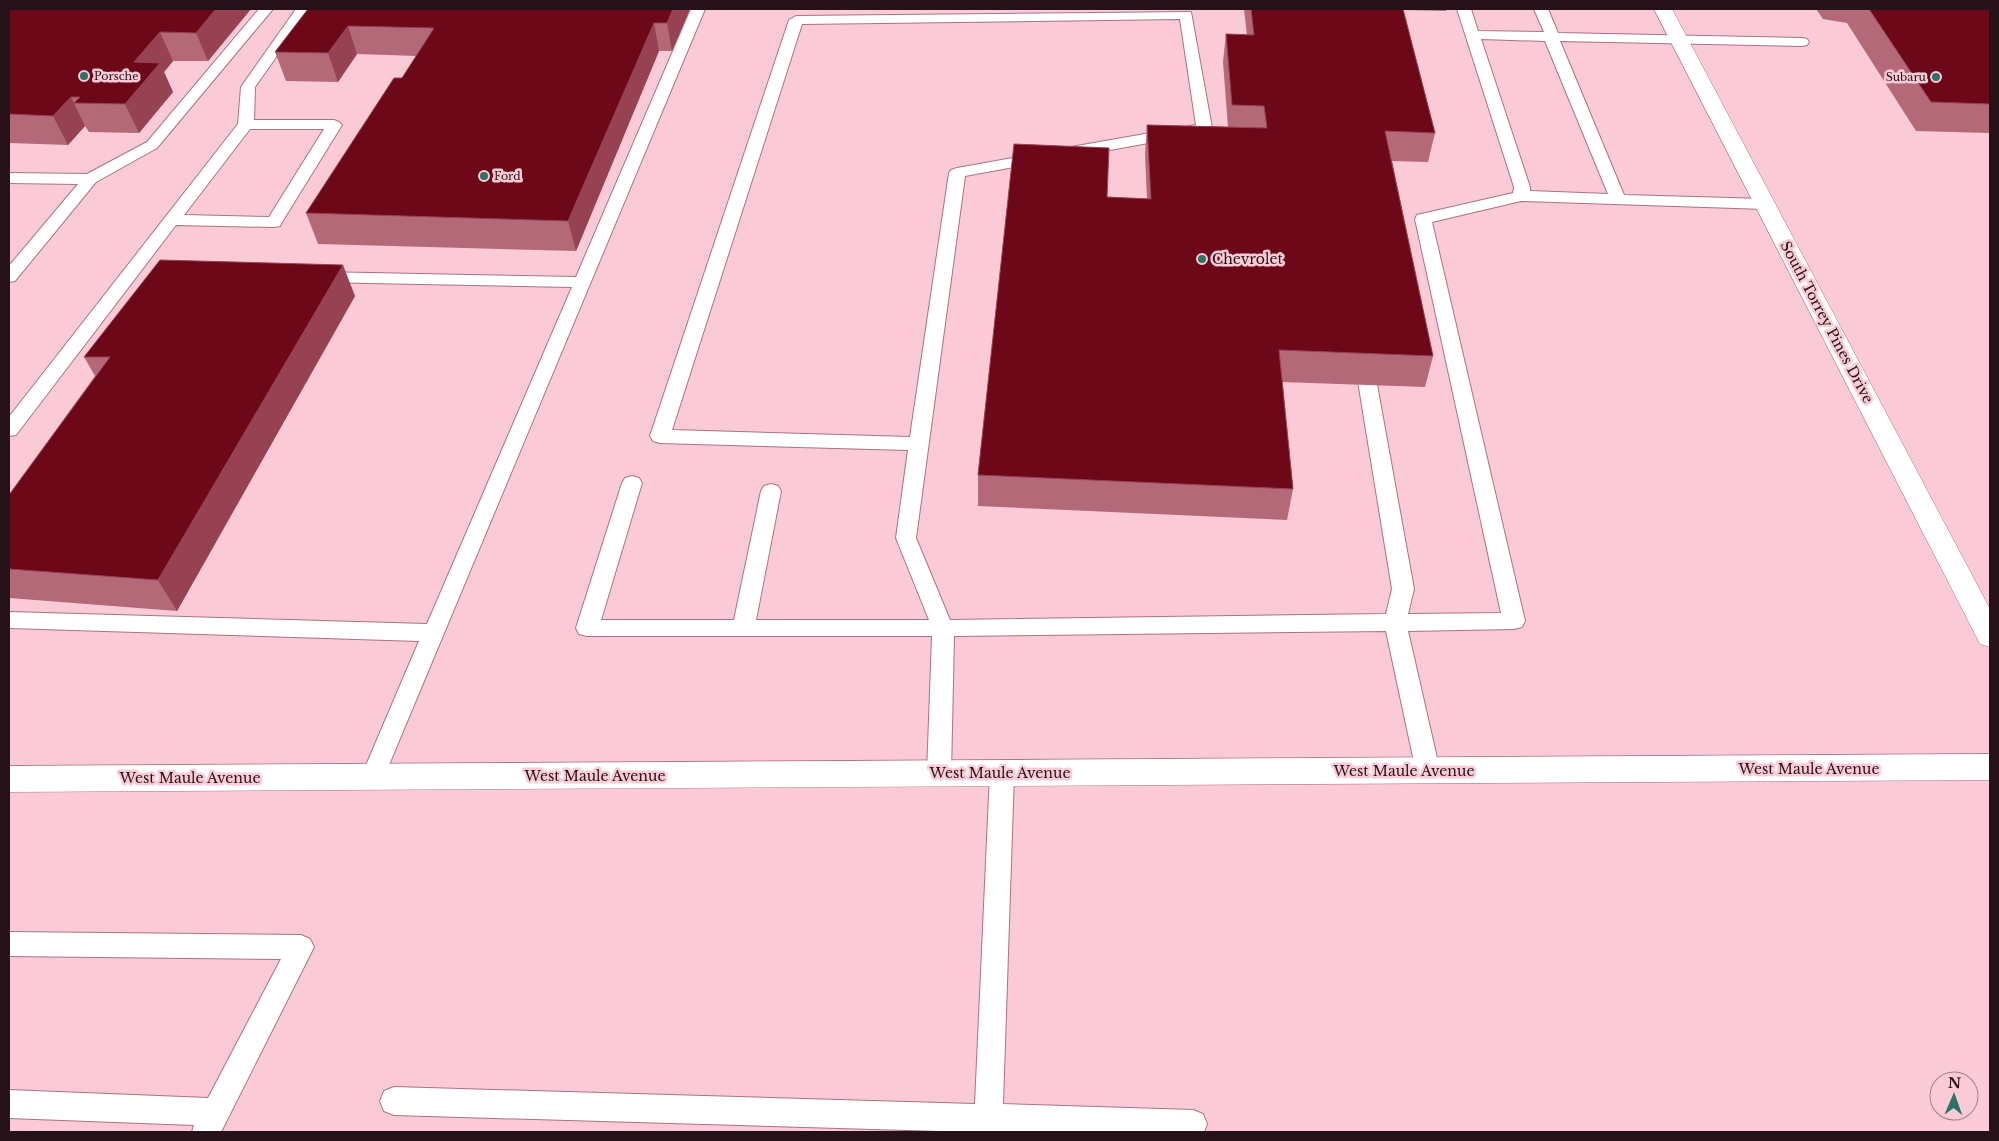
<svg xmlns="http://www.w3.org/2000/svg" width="1999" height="1141" font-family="'Libre Baskerville',serif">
  <rect width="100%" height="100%" fill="#facad7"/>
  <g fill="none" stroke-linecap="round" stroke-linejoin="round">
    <defs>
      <path id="lane" d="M259,9h14l-116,139 -61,34 -81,99 -6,1v-16l69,-82 -69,-1v-10l78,1 60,-32z
        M296,9h14l-55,78 -1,33h80l5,2 3,3 -60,97 -2,4 -6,1 -98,-2 -160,210 -7,1v-19l229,-293 3,-37zM250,129h74l-55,88 -85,-2z
        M691,9h14l-324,775 -8,3 -8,-3 -4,-7 58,-136 -410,-13v-16l418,12 145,-337 -254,-5 -6,-1 -3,-4 3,-4 6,-1 258,5z
        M1457,9h14l7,22 66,1 -10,-23h14l10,24 244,5 5,1 2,3 -2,3 -5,1 -242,-5 64,154 141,4 6,2 2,3 -2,3 -6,2 -244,-8 -89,21 93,399 -3,6 -8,2 -106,2 32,140 -4,7 -8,3 -8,-3 -4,-7 -30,-140 -432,5 -3,138 -4,7 -8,3 -8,-3 -4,-7 5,-138h-345l-8,-2 -3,-6 46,-145 3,-5 7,-2 7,2 3,5 -41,137h133l27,-129 3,-5 7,-2 7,2 3,5 -25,129h173l-33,-82 12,-88 -248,-7 -7,-2 -3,-5 139,-416 7,-4 395,-4 21,116 -3,3 -5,2 -133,24 -6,-2 -2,-3 2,-3 6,-2 125,-22 -16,-106 -378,5 -130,406 238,7 39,-264 2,-3 6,-2 84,-15 6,2 2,3 -2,3 -82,15 -49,362 34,82 436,-6 6,-25 -38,-232 2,-4 7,-2 7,2 2,4 42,232 -6,25 93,-1 -86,-394 2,-4 96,-22 1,-6zM1481,39l64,2 63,153 -78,-3v-4z
        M1002,763l8,3 4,7 -11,331 190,6 10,4 4,10 -3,8h-230l-580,-17 -10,-4 -4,-10 4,-10 10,-4 581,17 15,-331 4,-7z
        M9,932l292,3 9,4 4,8 -93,185h-29l2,-7 -185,-7v-28l199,8 73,-139 -272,-3z"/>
      <path id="street" d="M1654,9h18l318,600v38l-10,-3 -4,-8z
        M1990,754v26l-1981,12v-26z"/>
    </defs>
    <!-- lane casing -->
    <use href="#lane" stroke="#a97383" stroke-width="2"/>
    <!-- street casing -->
    <use href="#street" stroke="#a97383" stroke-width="1"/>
    <!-- lane -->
    <use href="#lane" fill="#fff" fill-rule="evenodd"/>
    <!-- street -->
    <use href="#street" fill="#fff" fill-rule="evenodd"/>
  </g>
  <!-- wall -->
  <path fill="#b46978" d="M9,9h242l-43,52h-35l-9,11 9,20 -34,41 -50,-1 -4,-6 -17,19 -59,-2z
    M308,9h382l-18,42h-13l-83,200 -258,-7 -12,-31 96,-135 15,-22 -60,-2 -19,28 -52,-1 -11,-29z
    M1244,9h202v2l-43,-1 32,123 -7,29 -36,-1 41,195 -8,31 -143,-5 11,107 -6,31 -309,-14v-31l129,-278 40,2 -2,-44 2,-30 81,2 -5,-65 3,-28 21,1z
    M1816,9h174v124l-74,-2 -69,-108 -24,-4z
    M355,296l-178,315 -168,-13v-103l86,-119 -11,-19z"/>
  <!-- shaded-wall -->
  <path fill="#974252" d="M216,9h35l-43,52 -12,-28z
    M673,9h17l-18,42 -5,-28z
    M654,23l5,28 -83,200 -8,-30z
    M348,26l9,28 -19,28 -10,-29z
    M160,32l13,29 -9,11 9,20 -34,41 -14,-29 9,-42z
    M71,97l14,29 -17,19 -15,-29z
    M343,265l12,31 -178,315 -19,-31z"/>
  <!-- building -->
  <path fill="#6d0819" stroke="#974252" d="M9,9h207l-20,24 -36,-1 -26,30 26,1 -35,41 -51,-1 6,-6h-9l-18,19 -44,-2z
    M308,9h365l-6,14h-13l-86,198 -262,-8 88,-135h8l32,-50 -86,-2 -20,27 -53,-1z
    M1251,9h152l32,124 -50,-2 48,225 -154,-6 14,139 -315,-14 36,-331 95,4 -2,49 44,2 -4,-74 120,3 -3,-22 -32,-1 -6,-71 28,1z
    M1869,9h121v95l-59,-2z
    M160,260l183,5 -185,315 -149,-11v-74l101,-138h-26z"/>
  <!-- markers -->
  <g fill="#2c7266" stroke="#facad7" stroke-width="2">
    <circle cx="84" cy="76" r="5"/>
    <circle cx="1936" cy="77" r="5"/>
    <circle cx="484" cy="176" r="5"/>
    <circle cx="1202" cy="259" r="5"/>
  </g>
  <g text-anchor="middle" stroke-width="5" stroke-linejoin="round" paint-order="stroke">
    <!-- far-poi labels -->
    <g font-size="11" fill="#251117" stroke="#facad7" text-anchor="start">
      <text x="94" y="80">Porsche</text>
      <text x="1926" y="81" text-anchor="end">Subaru</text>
      <text x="494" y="180">Ford</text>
    </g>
    <!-- poi labels -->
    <g font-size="14" fill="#251117" stroke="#facad7" text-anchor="start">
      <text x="1212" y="264">Chevrolet</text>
    </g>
    <!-- street labels -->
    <g font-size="14" fill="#251117" stroke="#facad7">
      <text transform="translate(1827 322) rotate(62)" y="5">South Torrey Pines Drive</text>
      <text x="1809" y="774">West Maule Avenue</text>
      <text x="1404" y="776">West Maule Avenue</text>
      <text x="1000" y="778">West Maule Avenue</text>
      <text x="595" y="781">West Maule Avenue</text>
      <text x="190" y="783">West Maule Avenue</text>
    </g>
  </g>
  <!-- border -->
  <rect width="1999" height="1141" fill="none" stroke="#251117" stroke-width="20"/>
  <!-- north arrow -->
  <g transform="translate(1954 1096) rotate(2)"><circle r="24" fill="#facad7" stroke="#a5808a"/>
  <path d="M0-4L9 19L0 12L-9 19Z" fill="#2c7266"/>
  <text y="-8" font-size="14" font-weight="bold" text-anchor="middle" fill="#251117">N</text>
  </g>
</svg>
